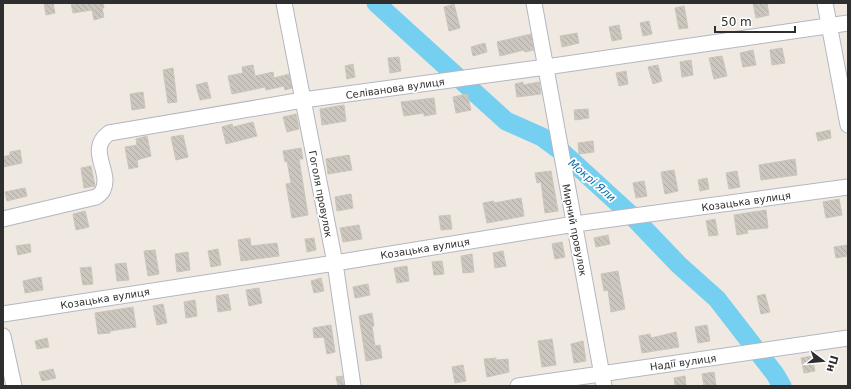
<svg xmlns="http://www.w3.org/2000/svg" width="851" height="389" font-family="'DejaVu Sans',sans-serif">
  <defs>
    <pattern id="building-back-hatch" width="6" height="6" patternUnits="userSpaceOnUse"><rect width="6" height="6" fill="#cbc7bf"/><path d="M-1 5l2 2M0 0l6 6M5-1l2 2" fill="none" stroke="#afaba4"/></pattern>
  </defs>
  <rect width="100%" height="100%" fill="#efe9e1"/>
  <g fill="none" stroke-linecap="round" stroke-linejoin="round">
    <!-- river -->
    <path stroke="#75cff0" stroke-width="19" d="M376,3l130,118 36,16 19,14 71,65 47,49 38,34 58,75 7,12"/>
  </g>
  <!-- building -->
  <path fill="url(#building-back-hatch)" stroke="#cbc5ba" d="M44,3h9l2,10 -9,2z
    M71,3h32l1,5h-2l2,9 -10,3 -2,-10 -19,3z
    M753,3h14l2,12 -13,3z
    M454,4l6,24 -11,3 -5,-24z
    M684,6l4,22 -9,1 -4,-21z
    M649,21l3,13 -9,2 -3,-13z
    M619,25l3,14 -10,2 -3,-14z
    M577,33l2,10 -17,4 -2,-11z
    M531,34l3,16 -9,2 -1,-2 -24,6 -3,-14z
    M485,43l2,9 -14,4 -2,-9z
    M782,48l3,15 -13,2 -2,-15z
    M753,50l3,15 -13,2 -3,-14z
    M722,56l5,20 -13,3 -5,-21z
    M399,57l2,14 -11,2 -2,-15z
    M691,60l2,15 -11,2 -2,-15z
    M353,64l2,13 -8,2 -2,-13z
    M253,65l2,11 18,-4 1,6 15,-4 3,14 -7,2 -1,-4 -18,4 -1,-3 -33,7 -4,-18 15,-3 -1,-6z
    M658,65l4,16 -9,3 -5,-17z
    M173,68l4,34 -9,1 -5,-33z
    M626,71l2,13 -9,2 -3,-13z
    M207,82l4,16 -11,2 -4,-15z
    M523,82v3l16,-3 2,12 -24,3 -2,-13z
    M143,92l2,16 -13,2 -2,-16z
    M467,94l4,16 -15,3 -3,-16z
    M434,98l2,16 -12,2v-3l-20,3 -3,-14z
    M344,105l2,16 -24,4 -2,-16z
    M588,109l1,9 -14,2 -1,-10z
    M296,114l3,15 -12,3 -4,-15z
    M253,122l4,14 -31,8 -4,-17 10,-3 1,3z
    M830,130l1,8 -13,3 -2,-8z
    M183,135l5,22 -12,3 -5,-23z
    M147,136l4,20 -14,4 1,7 -9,2 -4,-22 12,-2 -1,-6z
    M593,141l1,11 -15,2 -1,-11z
    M301,148l2,11h-4l9,56 -16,3 -6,-34 5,-1 -4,-22 -2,1 -2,-11z
    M20,150l2,13 -19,4v-10l7,-2v-3z
    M349,155l3,15 -24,4 -2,-15z
    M795,159l2,16 -36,5 -2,-15z
    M91,166l4,20 -11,2 -3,-20z
    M674,170l4,21 -13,3 -4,-22z
    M551,171l7,40 -13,2 -4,-31 -4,1 -2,-10z
    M737,171l3,16 -11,2 -3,-16z
    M707,178l2,11 -9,2 -2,-11z
    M644,181l3,15 -11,2 -3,-15z
    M25,188l2,8 -20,5 -2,-9z
    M351,194l2,14 -16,3 -2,-14z
    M521,198l3,18 -37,7 -4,-20 11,-2v2z
    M839,199l3,16 -16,3 -3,-16z
    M766,210l2,18 -21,2 1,3 -11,2 -3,-20z
    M85,211l4,16 -13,3 -3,-16z
    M450,215l2,14 -11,1 -2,-14z
    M715,219l3,16 -9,1 -3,-15z
    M359,225l3,14 -19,3 -3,-14z
    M608,235l2,9 -14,3 -2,-9z
    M250,238l1,8 26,-3 2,13 -38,5 -3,-21z
    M314,238l2,12 -9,2 -2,-13z
    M562,242l3,15 -10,2 -3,-15z
    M30,244l1,8 -13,3 -2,-9z
    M848,245v11l-12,2 -2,-11z
    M218,249l3,16 -10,2 -3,-16z
    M155,250l4,24 -11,2 -4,-25z
    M503,251l3,15 -11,2 -2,-15z
    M188,252l2,18 -13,2 -2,-18z
    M472,254l2,18 -11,1 -2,-17z
    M442,261l2,13 -10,1 -2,-13z
    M126,263l3,17 -12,1 -2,-17z
    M407,266l2,15 -12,2 -3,-15z
    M91,267l2,17 -10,1 -3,-17z
    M618,271l7,38 -14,3 -3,-22 -4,1 -3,-17z
    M41,277l2,13 -18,3 -2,-12z
    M321,278l3,13 -10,2 -3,-12z
    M368,284l2,11 -15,3 -2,-11z
    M259,288l3,15 -13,3 -3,-16z
    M228,294l3,16 -13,2 -2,-16z
    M765,294l5,18 -9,2 -4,-18z
    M195,300l2,16 -11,2 -2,-16z
    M163,304l4,19 -10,2 -4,-19z
    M133,307l3,20 -26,4v2l-12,1 -3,-21z
    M372,313l2,13h-2l3,20 5,-1 2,13 -16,3 -7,-45z
    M331,325l4,27 -8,2 -3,-17 -10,1 -1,-10z
    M707,325l3,16 -12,2 -3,-16z
    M676,332l3,15 -37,6 -3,-17 11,-2 1,4z
    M47,338l2,9 -12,2 -2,-8z
    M552,339l4,26 -14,2 -4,-26z
    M583,341l3,20 -12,2 -3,-19z
    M812,356l3,15 -11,2 -3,-15z
    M496,358v2l12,-1 1,13 -22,5 -3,-18z
    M463,365l3,16 -11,2 -3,-16z
    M53,369l3,9 -14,3 -3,-9z
    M714,372l2,14h-12l-2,-12z
    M342,376l2,10h-6l-2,-9z
    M685,376l1,10h-11l-1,-8z"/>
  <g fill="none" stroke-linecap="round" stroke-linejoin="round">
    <defs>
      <path id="minor" d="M284,3l51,260 18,123
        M534,3l70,383
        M825,3l23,122
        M3,219l93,-22c3,-2 6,-4 7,-7 9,-19 -17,-40 6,-57l194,-33 243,-33 302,-44
        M3,314l332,-51 240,-39 273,-37
        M3,336l11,50
        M518,386l330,-48"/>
    </defs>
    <!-- minor casing -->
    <use href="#minor" stroke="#b4b7c1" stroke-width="17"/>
    <!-- minor -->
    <use href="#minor" stroke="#fff" stroke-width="15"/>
  </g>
  <g text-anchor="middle" stroke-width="3.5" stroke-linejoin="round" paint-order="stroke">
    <!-- street labels -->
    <g font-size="10" fill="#2e2e2e" stroke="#fff">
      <text transform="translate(395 88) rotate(-8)" y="4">Селіванова вулиця</text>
      <text transform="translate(321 194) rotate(79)" y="4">Гоголя провулок</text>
      <text transform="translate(746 201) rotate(-8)" y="4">Козацька вулиця</text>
      <text transform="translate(575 230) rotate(79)" y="4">Мирний провулок</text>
      <text transform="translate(425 248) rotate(-9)" y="4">Козацька вулиця</text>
      <text transform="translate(105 298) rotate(-9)" y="4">Козацька вулиця</text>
      <text transform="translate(683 362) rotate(-8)" y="4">Надії вулиця</text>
    </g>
    <!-- water labels -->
    <g font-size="11" font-style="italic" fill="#0d6fa3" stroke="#fff">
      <text transform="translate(592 180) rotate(41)" y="4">Мокрі Яли</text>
    </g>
  </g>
  <!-- border -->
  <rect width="851" height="389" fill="none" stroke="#2e2e2e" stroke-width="8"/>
  <!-- north arrow -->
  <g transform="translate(823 361) rotate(106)" stroke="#ffffff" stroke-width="3" paint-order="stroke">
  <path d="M0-3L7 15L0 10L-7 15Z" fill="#2e2e2e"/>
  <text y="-6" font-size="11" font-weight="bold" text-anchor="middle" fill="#2e2e2e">Пн</text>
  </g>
  <!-- scale -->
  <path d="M715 26v6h80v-6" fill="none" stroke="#2e2e2e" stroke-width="2"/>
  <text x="721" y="26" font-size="12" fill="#2e2e2e" stroke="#ffffff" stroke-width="3" paint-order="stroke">50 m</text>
</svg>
